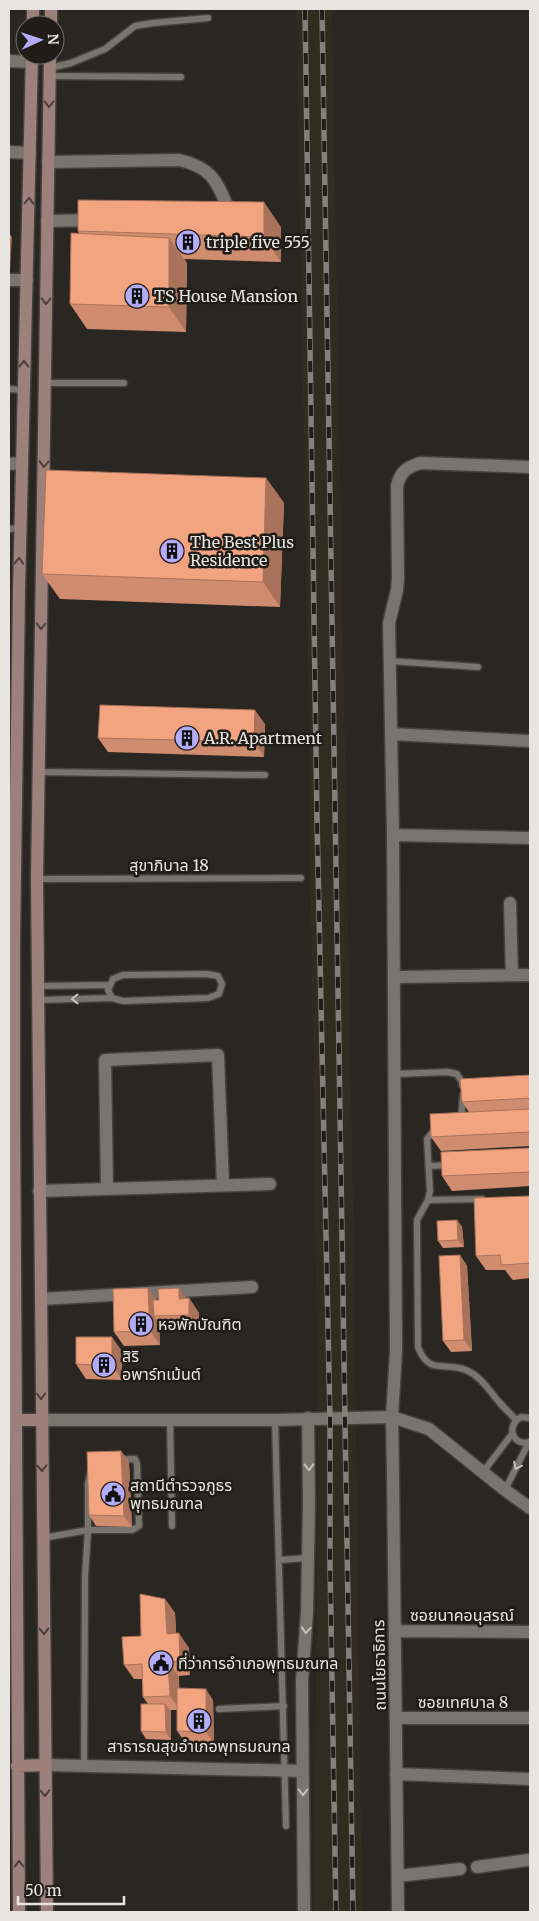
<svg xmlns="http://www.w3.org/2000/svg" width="539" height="1921" font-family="Merriweather,'Noto Sans Thai',serif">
  <rect width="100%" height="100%" fill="#2a2621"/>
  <!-- built -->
  <path fill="#322b20" d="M296,9h36l22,1248 8,655h-48l4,-472 -11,-830z"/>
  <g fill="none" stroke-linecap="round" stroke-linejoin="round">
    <defs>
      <path id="service" d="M50,68l21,-5 34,-14 30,-23 18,-3 55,-5
        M50,76l131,1
        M45,383h79
        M9,389l14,1
        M9,529l11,-1
        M389,661l89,6
        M39,772l226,3
        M37,879l264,-1
        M207,974l11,2 4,8 -3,10 -11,4 -85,3 -11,-3 -4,-8 5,-11 10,-4z
        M38,986l72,-1
        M38,1000l74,-2
        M394,1074l54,-2 9,2 5,8v3
        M461,1120l2,-25
        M436,1128l-9,11 3,52 -2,9 -11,20 1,127c11,29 26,14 48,23 16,7 23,21 34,33 5,6 11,11 16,17
        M429,1166l21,-1
        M428,1200l54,-1
        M530,1418l-9,-1c-16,9 -8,30 9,25
        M170,1420l2,106
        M275,1420l11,406
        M135,1459l2,5 2,62 -7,4h-44v-47l6,-23z
        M483,1472l29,-38
        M505,1490l24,-48
        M43,1538l45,-8 -3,46 -1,190
        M279,1560l29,-2
        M219,1709l65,-3"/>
      <path id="minor" d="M9,61l23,1
        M9,152l21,1
        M48,162l131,-2c37,8 39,26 53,57
        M47,221l48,-1
        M9,280h18
        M9,464l13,-1
        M391,734l139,7
        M393,835l137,3
        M510,903l2,72
        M394,978l7,-1 129,-2
        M107,1188l-2,-128 113,-5 5,130
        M39,1191l231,-7
        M41,1299l211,-12
        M395,1631l135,1
        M396,1718h134
        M45,1765l258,6
        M396,1774l134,5
        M477,1867l51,-7
        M398,1876l62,-7
        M304,1912l-2,-231 5,-69 2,-108 -1,-86
        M398,1912l-5,-435 -1,-60 4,-66 -3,-516 -4,-212 8,-33 1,-11 -1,-93c4,-15 9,-18 23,-23l110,4"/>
      <path id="tertiary" d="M41,1420h234l117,-3 37,12 76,61 25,18"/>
      <path id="secondary" d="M33,25v-16
        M51,25v-16
        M16,1420h25
        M17,1766l28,-1
        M19,1912l-5,-802v-168l5,-352 13,-535
        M47,1912l-10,-1033 13,-824"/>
    </defs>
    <!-- service casing -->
    <use href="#service" stroke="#45423e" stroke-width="9"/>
    <!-- minor casing -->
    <use href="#minor" stroke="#45423e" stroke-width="15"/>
    <!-- tertiary casing -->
    <use href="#tertiary" stroke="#45423e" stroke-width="15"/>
    <!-- secondary casing -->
    <use href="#secondary" stroke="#45423e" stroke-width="15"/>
    <!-- service -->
    <use href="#service" stroke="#79746e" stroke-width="6"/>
    <!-- minor -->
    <use href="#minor" stroke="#79746e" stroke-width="12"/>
    <!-- tertiary -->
    <use href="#tertiary" stroke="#79746e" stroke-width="12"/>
    <!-- secondary -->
    <use href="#secondary" stroke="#9e807a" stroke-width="12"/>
    <defs>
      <path id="rail" d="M305,9l12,810 13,600v146l6,347
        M322,9l31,1903"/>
    </defs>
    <!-- rail casing -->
    <use href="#rail" stroke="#84817c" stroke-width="5.5"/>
    <!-- rail -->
    <use href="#rail" stroke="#201c17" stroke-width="4" stroke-dasharray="11" stroke-linecap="butt"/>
  </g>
  <!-- wall -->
  <path fill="#d08c6e" d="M281,227v35l-97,-3 3,4 -1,69 -99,-3 -17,-25 9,-71 -1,-2z
    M266,478l18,25 -4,104 -220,-8 -18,-25z
    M265,724l-1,33 -156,-5 -10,-14z
    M530,1075v71l-89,5 -10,-14 38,-25 -7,-10z
    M530,1148v38l-78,5 -10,-15z
    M530,1196v82l-17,2 -2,-2 -6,-8h-19l-10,-14z
    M457,1220l5,7 2,20 -21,1 -5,-7z
    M460,1255l7,11 5,85 -21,1 -8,-11z
    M189,1298l10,15v16l-35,2 -5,-8 1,22 -36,1 -10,-14 43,-32z
    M122,1351v29l-36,-1 -10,-15z
    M121,1451l8,11 3,65 -36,-1 -7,-11z
    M165,1599l10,14 1,21 13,14 1,27 -11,1v12l34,12 1,43 -29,-1 -8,-11v-21h-7l1,1v29l-25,-1 -5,-8 7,-27 -5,-7 -1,-18h-8l-10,-14 17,-29z"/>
  <!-- shaded-wall -->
  <path fill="#a9725a" d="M264,202l17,25v35l-17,-25z
    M9,233l3,4 -2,33 -1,-2z
    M169,238l18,25 -1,69 -17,-25z
    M266,478l18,25 -4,104 -17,-25z
    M255,710l10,14 -1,33 -10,-15z
    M457,1220l5,7 2,20 -6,-7z
    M460,1255l7,11 5,85 -8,-11z
    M148,1288l10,14 -4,14 5,7 1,22 -10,-14z
    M179,1288l10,14v-4l10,15v16l-20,-30z
    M112,1337l10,14v29l-10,-14z
    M121,1451l8,11 3,65 -8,-11z
    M165,1599l10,14 2,36 -10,-15z
    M179,1633l10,15 1,27 -10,-14z
    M168,1662l11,14 1,34 -10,-14z
    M206,1689l7,11 1,43 -8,-11z
    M165,1704l6,7v29l-5,-8z"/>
  <!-- building -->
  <path fill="#f2a380" stroke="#a9725a" d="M78,200l186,2v35l-186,-6z
    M71,233l98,5v69l-99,-3z
    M46,470l220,8 -3,104 -221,-8z
    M100,705l155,5 -1,32 -156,-4z
    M530,1075v23l-68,4 -2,-23z
    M530,1109v23l-99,5 -1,-23z
    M530,1148v24l-88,4 -1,-24z
    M530,1196v67l-27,2 -2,-1 -1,-9 -24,1 -2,-58z
    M457,1220l1,20 -20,1 -1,-20z
    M460,1255l4,85 -21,1 -4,-85z
    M148,1288l2,43 -36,1 -1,-43z
    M179,1288v11l10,-1v17l-35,1 -1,-16h6l-1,-11z
    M76,1337h36v29l-36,-2z
    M121,1451l3,65 -35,-1 -2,-63z
    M140,1594l25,5 2,35 12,-1 1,28 -12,1 2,34 -27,1 -1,-33 -18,1 -2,-28 19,-1z
    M177,1688l29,1v43l-29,-1z
    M141,1704h24l1,28 -25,-1z"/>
  <!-- one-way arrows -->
  <defs><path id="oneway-chevron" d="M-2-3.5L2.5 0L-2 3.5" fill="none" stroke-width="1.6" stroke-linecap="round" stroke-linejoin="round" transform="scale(1.25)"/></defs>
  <g stroke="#4c3f3a">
    <use href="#oneway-chevron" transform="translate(49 104) rotate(91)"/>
    <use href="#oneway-chevron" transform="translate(29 201) rotate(-88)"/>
    <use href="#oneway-chevron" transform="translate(46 301) rotate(91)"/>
    <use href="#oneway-chevron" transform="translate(24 364) rotate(-89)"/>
    <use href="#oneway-chevron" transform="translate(44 464) rotate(91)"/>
    <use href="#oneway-chevron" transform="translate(19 561) rotate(-88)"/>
    <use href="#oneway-chevron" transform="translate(41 626) rotate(91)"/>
    <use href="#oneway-chevron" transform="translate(41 1396) rotate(90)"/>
    <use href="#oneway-chevron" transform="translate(42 1468) rotate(89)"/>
    <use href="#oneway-chevron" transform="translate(44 1631) rotate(89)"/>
    <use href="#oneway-chevron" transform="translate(45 1793) rotate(89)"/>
    <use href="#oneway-chevron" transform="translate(19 1864) rotate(-91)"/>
  </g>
  <g stroke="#c7c3be">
    <use href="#oneway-chevron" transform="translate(75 999) rotate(179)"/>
    <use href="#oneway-chevron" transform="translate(517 1466) rotate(116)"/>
    <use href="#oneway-chevron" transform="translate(309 1467) rotate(89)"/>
    <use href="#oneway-chevron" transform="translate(306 1630) rotate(94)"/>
    <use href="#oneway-chevron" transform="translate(303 1792) rotate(90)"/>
  </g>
  <!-- icons -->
  <defs>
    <symbol id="building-disc" viewBox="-11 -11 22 22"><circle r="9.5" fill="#b4acf9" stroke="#201c17"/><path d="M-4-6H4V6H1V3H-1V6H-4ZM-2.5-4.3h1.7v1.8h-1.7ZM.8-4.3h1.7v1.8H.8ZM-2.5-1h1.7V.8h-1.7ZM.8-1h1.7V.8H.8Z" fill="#111"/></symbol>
    <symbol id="civic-disc" viewBox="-11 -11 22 22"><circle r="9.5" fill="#b4acf9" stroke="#201c17"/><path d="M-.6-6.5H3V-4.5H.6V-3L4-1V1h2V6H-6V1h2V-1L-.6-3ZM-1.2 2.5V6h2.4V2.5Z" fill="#111"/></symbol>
  </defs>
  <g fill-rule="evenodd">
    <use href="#building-disc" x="174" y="228" width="28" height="28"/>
    <use href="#building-disc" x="123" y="282" width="28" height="28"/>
    <use href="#building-disc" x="158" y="537" width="28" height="28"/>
    <use href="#building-disc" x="173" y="724" width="28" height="28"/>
    <use href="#building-disc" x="127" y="1310" width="28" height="28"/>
    <use href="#building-disc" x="90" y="1351" width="28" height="28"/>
    <use href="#civic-disc" x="99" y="1480" width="28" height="28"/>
    <use href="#civic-disc" x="147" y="1649" width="28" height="28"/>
    <use href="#building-disc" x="185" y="1707" width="28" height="28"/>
  </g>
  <g text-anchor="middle" stroke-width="5" stroke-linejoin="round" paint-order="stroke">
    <!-- poi labels -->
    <g font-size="16" fill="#e8e5e1" stroke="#201c17" text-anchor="start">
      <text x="206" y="248">triple five 555</text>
      <text x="154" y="302">TS House Mansion</text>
      <text x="190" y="548">The Best Plus<tspan x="190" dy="18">Residence</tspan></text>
      <text x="204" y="744">A.R. Apartment</text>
      <text x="158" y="1330">หอพักบัณฑิต</text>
      <text x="122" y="1362">สิริ<tspan x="122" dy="18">อพาร์ทเม้นต์</tspan></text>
      <text x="130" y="1491">สถานีตำรวจภูธร<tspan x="130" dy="18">พุทธมณฑล</tspan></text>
      <text x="178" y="1669">ที่ว่าการอำเภอพุทธมณฑล</text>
      <text x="199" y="1752" text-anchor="middle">สาธารณสุขอำเภอพุทธมณฑล</text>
    </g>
    <!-- street labels -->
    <g font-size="16" fill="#e8e5e1" stroke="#201c17">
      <text x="169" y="871">สุขาภิบาล 18</text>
      <text x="462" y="1621">ซอยนาคอนุสรณ์</text>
      <text transform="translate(379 1665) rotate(-91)" y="6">ถนนโยธาธิการ</text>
      <text x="463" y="1708">ซอยเทศบาล 8</text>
    </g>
  </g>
  <!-- border -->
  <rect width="539" height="1921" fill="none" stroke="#e8e5e1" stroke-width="20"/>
  <!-- north arrow -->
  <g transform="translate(40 40) rotate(87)"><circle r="24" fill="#201c17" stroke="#706c68"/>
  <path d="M0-4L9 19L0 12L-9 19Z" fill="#b4acf9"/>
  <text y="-8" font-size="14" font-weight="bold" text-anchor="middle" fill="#e8e5e1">N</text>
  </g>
  <!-- scale -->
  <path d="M18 1896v8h106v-8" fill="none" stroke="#e8e5e1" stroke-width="2.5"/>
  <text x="25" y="1896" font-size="15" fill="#e8e5e1" stroke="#201c17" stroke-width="4" paint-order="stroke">50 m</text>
</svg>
